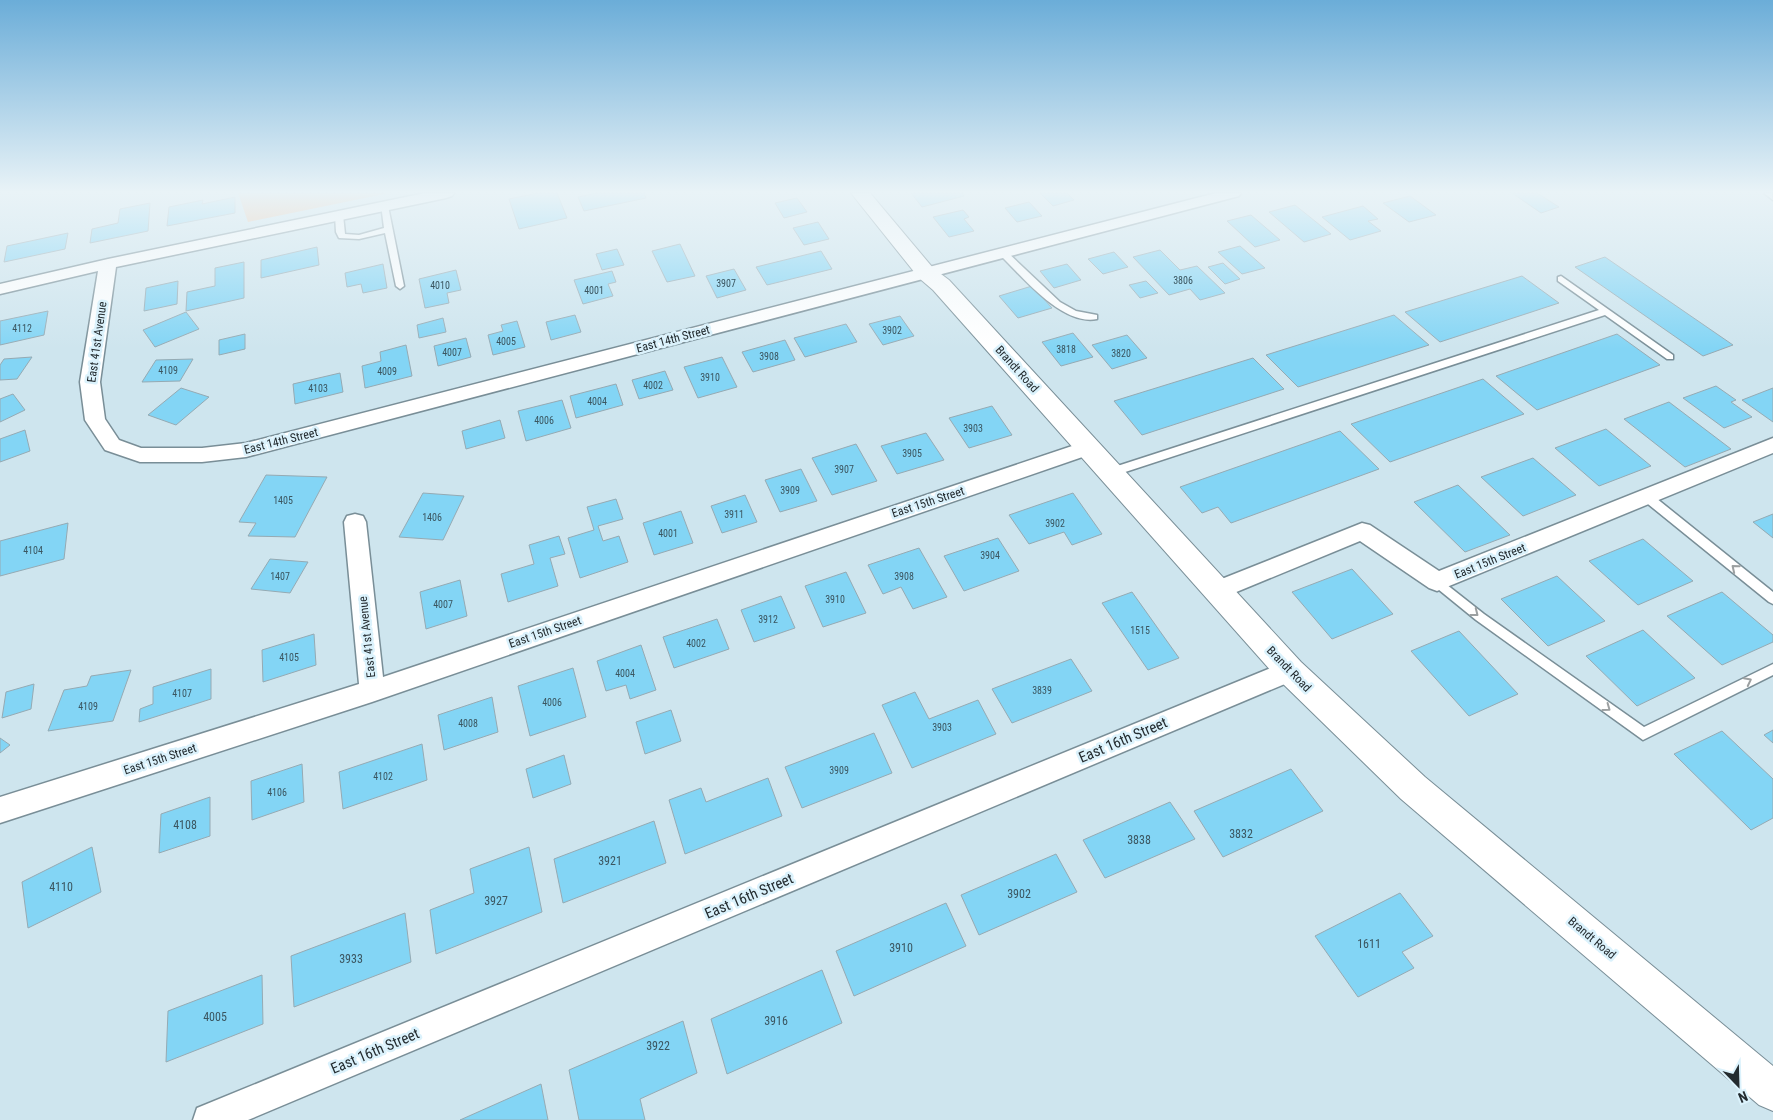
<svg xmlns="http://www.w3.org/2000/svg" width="1773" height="1120" font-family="'Roboto Condensed',sans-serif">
  <rect width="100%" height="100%" fill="#cee5ee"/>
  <!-- green -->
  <path fill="#f5be96" d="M238,193h151l-141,29z"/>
  <!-- building -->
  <path fill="#83d5f5" stroke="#95aab3" d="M538,193h19l10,25 -48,11 -10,-30z
    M597,193h47l2,5 -62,13 -6,-14z
    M911,193h51l2,3 -42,11z
    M1040,193h27l7,7 -21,6z
    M1512,193h25l22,14 -18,6z
    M1410,196l26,19 -27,7 -26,-19z
    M235,197v16l-68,13 2,-19 34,-7 -1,4z
    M797,198l10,14 -23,6 -9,-15z
    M1029,202l13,14 -25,6 -12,-14z
    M150,203l-2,28 -58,12 2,-14 26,-6 2,-14z
    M1295,205l36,29 -27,8 -35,-30z
    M1363,206l15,13 -10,2 13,10 -31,9 -28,-23z
    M963,210l6,7 -5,2 10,12 -25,6 -16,-20z
    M1251,215l29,25 -25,7 -28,-26z
    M818,222l11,17 -25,6 -11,-17z
    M68,233l-3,16 -61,13 3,-16z
    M680,244l15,32 -28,6 -15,-31z
    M1240,246l25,22 -23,6 -24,-22z
    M317,247l2,18 -58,13v-18z
    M617,249l7,16 -22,5 -6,-16z
    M1160,250l20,20 17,-4 28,27 -25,7 -10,-11 -21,6 -36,-38z
    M821,251l11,18 -65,16 -11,-18z
    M1114,252l14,15 -25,7 -15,-15z
    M1605,257l128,88 -30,11 -128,-89z
    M244,262v36l-58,13 1,-19 28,-6v-18z
    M1223,263l17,16 -15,5 -17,-17z
    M383,264l4,24 -24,5 -2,-9 -14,3 -2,-14z
    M1067,264l14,16 -27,8 -14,-17z
    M734,269l12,21 -29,8 -11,-22z
    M456,270l5,20 -14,3 2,10 -24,5 -6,-29z
    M612,271l4,11 -8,2 5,12 -30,8 -9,-24z
    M1522,276l37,27 -119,39 -35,-30z
    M178,281l-1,23 -33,7 2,-23z
    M1146,281l12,12 -18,5 -11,-13z
    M1032,286l20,22 -34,10 -19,-22z
    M48,311l-4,24 -44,10v-24z
    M186,312l13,17 -44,18 -12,-17z
    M575,315l6,17 -30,8 -5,-18z
    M1394,315l35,30 -131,42 -32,-32z
    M900,316l14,20 -31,9 -14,-21z
    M443,318l3,14 -27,6 -2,-13z
    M517,321l8,26 -32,8 -5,-20 15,-4 -2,-6z
    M846,324l11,18 -52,15 -11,-19z
    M1073,333l20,24 -32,9 -19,-24z
    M245,334v15l-26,6v-15z
    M1617,334l43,31 -123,45 -41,-34z
    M1127,335l20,23 -35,11 -20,-24z
    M466,338l5,19 -33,9 -4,-20z
    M785,340l10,20 -42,12 -11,-20z
    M406,345l6,31 -47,12 -3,-22 19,-5 -1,-9z
    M32,357l-15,22 -17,1v-15l4,-6z
    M722,357l15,30 -39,11 -14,-31z
    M1253,358l31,31 -142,46 -28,-34z
    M193,359l-13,22 -38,1 14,-22z
    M665,371l8,19 -34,9 -7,-19z
    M340,373l3,19 -48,12 -2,-20z
    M1483,379l41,35 -134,48 -39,-38z
    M616,384l7,21 -47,13 -6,-22z
    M1716,386l20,14 -5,2 21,15 -28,11 -41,-30z
    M181,388l28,9 -33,28 -28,-10z
    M1773,388v34l-31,-22z
    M13,394l12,16 -25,12v-23z
    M562,400l9,28 -45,13 -8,-30z
    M1669,402l62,47 -46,18 -61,-48z
    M992,406l20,29 -43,13 -20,-30z
    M500,420l5,18 -39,11 -4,-18z
    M1606,429l45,37 -52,20 -44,-38z
    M25,430l5,21 -30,11v-23z
    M1340,431l39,38 -148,54 -13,-16 -16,6 -22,-26z
    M926,433l18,27 -47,14 -16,-28z
    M856,444l21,37 -45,14 -20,-37z
    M1533,458l43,37 -53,21 -42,-39z
    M801,469l16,32 -37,11 -15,-32z
    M266,475l61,2 -32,60 -47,-1 8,-13 -17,-1z
    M1458,485l52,50 -45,17 -51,-50z
    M423,493l41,3 -21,44 -44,-3z
    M1073,493l29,41 -30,11 -8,-13 -35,12 -20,-29z
    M745,495l12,27 -35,11 -11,-27z
    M616,499l7,20 -25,7 5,15 16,-5 9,26 -48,16 -12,-40 26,-8 -7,-23z
    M681,511l12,32 -39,12 -11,-32z
    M1773,514v24l-20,-16z
    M68,523l-4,36 -64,17v-35z
    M559,536l6,18 -15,4 8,28 -50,16 -7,-28 33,-10 -5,-19z
    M998,538l21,33 -55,20 -20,-35z
    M1643,539l50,42 -55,24 -49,-44z
    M919,548l28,49 -34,12 -12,-22 -18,7 -15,-29z
    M270,559l38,3 -18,31 -39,-4z
    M1352,569l41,45 -61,25 -40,-47z
    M846,572l20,41 -43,14 -18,-41z
    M1557,576l48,45 -57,25 -47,-47z
    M460,580l7,36 -41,13 -6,-37z
    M1132,592l47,66 -31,12 -46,-67z
    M1722,592l51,43v7l-51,23 -55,-49z
    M781,596l14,32 -41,14 -13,-32z
    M717,619l12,30 -55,19 -11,-31z
    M1643,630l52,48 -58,28 -51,-50z
    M1459,631l59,63 -49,22 -58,-65z
    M314,634l2,31 -53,17 -1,-32z
    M641,645l15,45 -26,9 -4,-14 -20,6 -9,-30z
    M1071,659l21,32 -80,32 -20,-34z
    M573,668l13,49 -56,19 -12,-50z
    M211,669v30l-72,23 1,-13 13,-5v-17z
    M131,670l-18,51 -65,10 16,-41 23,-4 4,-10z
    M34,684l-3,25 -29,9 4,-26z
    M915,692l14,27 49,-19 18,34 -84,34 -30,-63z
    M492,697l6,35 -54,18 -6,-35z
    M671,710l10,31 -36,13 -9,-32z
    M1773,730v13l-9,-8z
    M1722,731l51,48v39l-22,12 -77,-76z
    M874,733l18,40 -90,35 -17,-41z
    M0,738l10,7 -10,8z
    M422,744l5,36 -84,29 -4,-37z
    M564,755l7,29 -38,14 -7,-29z
    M302,764l2,38 -52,18 -1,-39z
    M1291,769l32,42 -100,46 -29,-46z
    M768,778l14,38 -97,38 -16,-54 32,-12 5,14z
    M210,797v39l-51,17 2,-39z
    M1170,802l25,37 -90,39 -22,-38z
    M654,821l12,42 -103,40 -9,-44z
    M92,847l9,45 -73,36 -6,-46z
    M529,847l13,65 -106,42 -6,-44 44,-17 -4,-24z
    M1056,854l21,38 -98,43 -18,-40z
    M1400,893l33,43 -31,16 12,16 -56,29 -43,-61z
    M946,903l20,43 -112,50 -18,-45z
    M405,913l6,49 -117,45 -3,-51z
    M822,970l20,53 -115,51 -16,-55z
    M262,975l1,49 -97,38 2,-51z
    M683,1021l14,52 -57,26 5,21h-66l-10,-50z
    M541,1084l7,36h-88z"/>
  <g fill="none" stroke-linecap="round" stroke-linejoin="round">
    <defs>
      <path id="service" d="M1764,193h8l1,7z
        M381,204l7,2 16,80 -4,3 -4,-3 -11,-53 -26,6 -20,-1 -3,-6 -1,-17 4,-2 4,2 2,19 14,1 25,-7z
        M1003,250l3,1 54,51 16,9 21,4v4c-35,7 -74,-42 -97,-64l-1,-2z
        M1561,276l112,79v4h-6l-62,-44 -492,161 -4,1 -5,-4 1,-3 494,-160 -41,-29v-4z
        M1647,493l4,1 122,98v12l-4,-2 -126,-102 -1,-3z
        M1437,577l47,37 160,113 129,-63v11l-130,65 -167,-120 -43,-35 -2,-3 2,-3z"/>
      <path id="minor" d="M425,193h29l-2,3 -6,2 -330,69 -16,115 5,37 14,21 22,8h61l44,-5 970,-250h25l-2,3 -993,261 -44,5h-62l-35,-12 -20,-30 -5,-38 18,-111 -98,23v-10l108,-25z
        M1773,438v15l-336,138 -8,-3 -69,-47 -143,59 -8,-2 -4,-7 4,-7 153,-61 8,2 69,46z
        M1087,441l7,2 3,5 -3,5 -722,249 -372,121v-26l359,-113 -15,-162 3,-6 8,-2 8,2 3,6 17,155z
        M1290,660l9,4 3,7 -3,7 -1051,442h-55l4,-12z"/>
      <path id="tertiary" d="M851,193h19l63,75 16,12 352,382 124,115 348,289v45l-14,-6 -358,-306 -122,-119 -346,-390 -14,-12z"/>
    </defs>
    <!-- service casing -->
    <use href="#service" stroke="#798e97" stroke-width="3"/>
    <!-- minor casing -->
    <use href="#minor" stroke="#798e97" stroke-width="3"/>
    <!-- tertiary casing -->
    <use href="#tertiary" stroke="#798e97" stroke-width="2"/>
    <!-- service -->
    <use href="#service" fill="#fff" fill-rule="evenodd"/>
    <!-- minor -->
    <use href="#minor" fill="#fff" fill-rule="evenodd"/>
    <!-- tertiary -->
    <use href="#tertiary" fill="#fff" fill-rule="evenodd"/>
  </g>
  <!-- one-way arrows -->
  <defs><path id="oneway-chevron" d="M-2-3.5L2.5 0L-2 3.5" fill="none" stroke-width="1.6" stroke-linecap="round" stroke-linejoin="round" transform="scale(1.25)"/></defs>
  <g stroke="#9ca0a1">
    <use href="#oneway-chevron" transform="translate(1735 568) rotate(-141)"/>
    <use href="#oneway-chevron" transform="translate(1475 613) rotate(38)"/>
    <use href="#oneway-chevron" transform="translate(1748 681) rotate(-27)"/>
    <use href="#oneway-chevron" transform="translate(1607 708) rotate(36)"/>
  </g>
  <!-- sky -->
  <linearGradient id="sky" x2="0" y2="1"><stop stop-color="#6badd8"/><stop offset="0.55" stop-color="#e9f3f7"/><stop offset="1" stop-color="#e9f3f7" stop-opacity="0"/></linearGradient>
  <rect width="1773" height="349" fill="url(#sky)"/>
  <g text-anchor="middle" stroke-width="5" stroke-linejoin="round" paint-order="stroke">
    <!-- number labels -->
    <g font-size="10" fill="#3b5660">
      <text x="1183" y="284">3806</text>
      <text x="726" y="287">3907</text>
      <text x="440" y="289">4010</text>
      <text x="594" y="294">4001</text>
      <text x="22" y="332">4112</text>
      <text x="892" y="334">3902</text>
      <text x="506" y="345">4005</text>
      <text x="1066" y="353">3818</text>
      <text x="452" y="356">4007</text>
      <text x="1121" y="357">3820</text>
      <text x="769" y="360">3908</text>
      <text x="168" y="374">4109</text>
      <text x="387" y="375">4009</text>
      <text x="710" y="381">3910</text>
      <text x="653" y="389">4002</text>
      <text x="318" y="392">4103</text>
      <text x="597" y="405">4004</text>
      <text x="544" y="424">4006</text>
      <text x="973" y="432">3903</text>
      <text x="912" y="457">3905</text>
      <text x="844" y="473">3907</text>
      <text x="790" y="494">3909</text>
      <text x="283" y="504">1405</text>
      <text x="734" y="518">3911</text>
      <text x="432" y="521">1406</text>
      <text x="1055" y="527">3902</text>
      <text x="668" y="537">4001</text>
      <text x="33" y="554">4104</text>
      <text x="990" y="559">3904</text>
      <text x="280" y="580">1407</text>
      <text x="904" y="580">3908</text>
      <text x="835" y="603">3910</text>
      <text x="443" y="608">4007</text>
      <text x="768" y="623">3912</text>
      <text x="1140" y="634">1515</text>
      <text x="696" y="647">4002</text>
      <text x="289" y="661">4105</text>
      <text x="625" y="677">4004</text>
      <text x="1042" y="694">3839</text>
      <text x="182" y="697">4107</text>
      <text x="552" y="706">4006</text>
      <text x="88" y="710">4109</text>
      <text x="468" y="727">4008</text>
      <text x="942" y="731">3903</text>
      <text x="839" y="774">3909</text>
      <text x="383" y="780">4102</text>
      <text x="277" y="796">4106</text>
    </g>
    <!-- street labels -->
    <g font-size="12" fill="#232b2f" stroke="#dbf2fc">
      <text transform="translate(673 339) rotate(-15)" y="4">East 14th Street</text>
      <text transform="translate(97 342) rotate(-82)" y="4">East 41st Avenue</text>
      <text transform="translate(1017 369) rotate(48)" y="4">Brandt Road</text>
      <text transform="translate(281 441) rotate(-14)" y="4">East 14th Street</text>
      <text transform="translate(928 502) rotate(-18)" y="4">East 15th Street</text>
      <text transform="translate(1490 561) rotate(-22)" y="4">East 15th Street</text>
      <text transform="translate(545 632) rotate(-19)" y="4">East 15th Street</text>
      <text transform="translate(367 637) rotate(-96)" y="4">East 41st Avenue</text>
      <text transform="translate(1289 669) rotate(46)" y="4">Brandt Road</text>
      <text transform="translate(160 759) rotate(-18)" y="4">East 15th Street</text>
      <text transform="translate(1592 938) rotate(40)" y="4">Brandt Road</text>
    </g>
    <!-- near-number labels -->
    <g font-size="12" fill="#3b5660">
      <text x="185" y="829">4108</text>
      <text x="1241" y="838">3832</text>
      <text x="1139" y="844">3838</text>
      <text x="610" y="865">3921</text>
      <text x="61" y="891">4110</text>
      <text x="1019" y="898">3902</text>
      <text x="496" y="905">3927</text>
      <text x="1369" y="948">1611</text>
      <text x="901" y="952">3910</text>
      <text x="351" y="963">3933</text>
      <text x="215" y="1021">4005</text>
      <text x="776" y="1025">3916</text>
      <text x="658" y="1050">3922</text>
    </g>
    <!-- near-street labels -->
    <g font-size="15" fill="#232b2f" stroke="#dbf2fc">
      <text transform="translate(1123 740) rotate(-23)" y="5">East 16th Street</text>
      <text transform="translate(749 896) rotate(-23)" y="5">East 16th Street</text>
      <text transform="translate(375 1051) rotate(-23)" y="5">East 16th Street</text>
    </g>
  </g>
  <!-- north arrow -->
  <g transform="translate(1738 1085) rotate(157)" stroke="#dbf2fc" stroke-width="4" paint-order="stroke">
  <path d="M0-4L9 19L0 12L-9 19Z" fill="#232b2f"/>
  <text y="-8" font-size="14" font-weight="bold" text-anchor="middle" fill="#232b2f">N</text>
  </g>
</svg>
